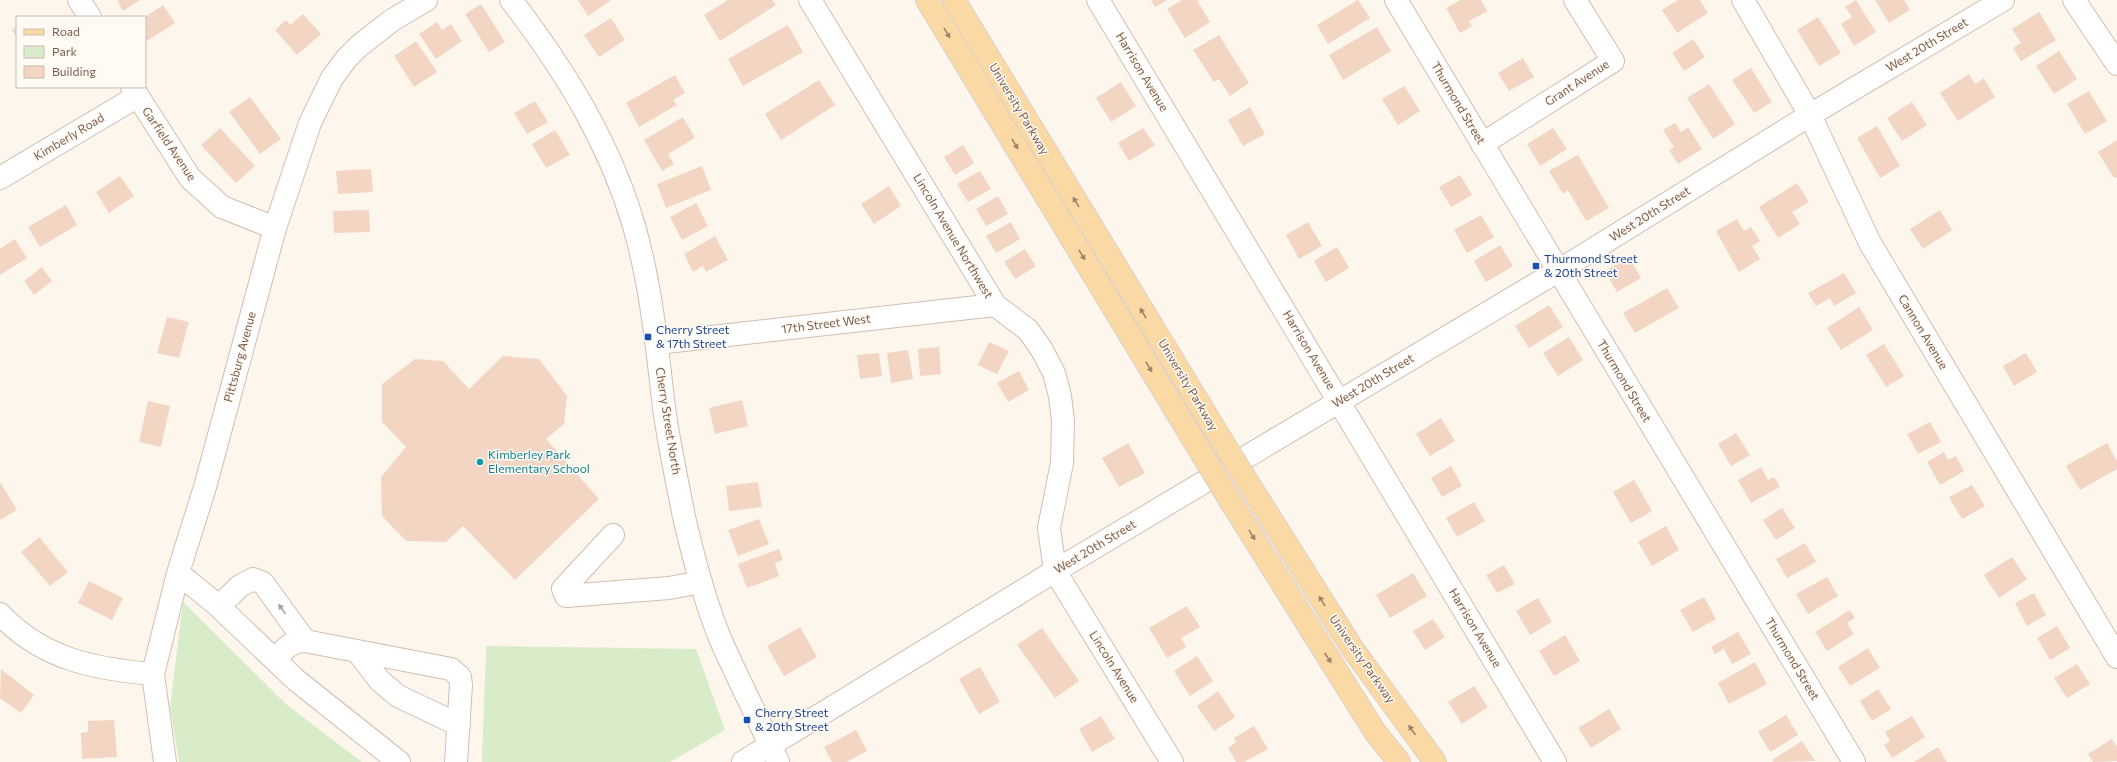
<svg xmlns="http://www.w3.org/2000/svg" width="2117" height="762" font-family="Commissioner,sans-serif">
  <rect width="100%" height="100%" fill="#fdf6ec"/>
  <!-- green -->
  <path fill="#d8ecc9" d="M183,602l104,103 75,57h-183l-9,-55z
    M486,646l210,3 29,81 -55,32h-188z"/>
  <!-- building -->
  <path fill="#f3d5c3" d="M117,0h23l-17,11z
    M578,0h33l-23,16z
    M728,0h44l4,5 -56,36 -16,-26z
    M1151,0h16l-12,7z
    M1182,0h15l13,22 -25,16 -18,-29z
    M1358,0l12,18 -42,26 -11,-19z
    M1460,0h21l6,11 -18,10 3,5 -12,7 -14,-25z
    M1678,0h22l8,13 -31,20 -15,-23z
    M1856,0l20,32 -22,14 -13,-22 11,-7 -7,-10z
    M1875,0h29l6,10 -21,13z
    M481,4l24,38 -16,10 -24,-38z
    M163,5l12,18 -28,18 -2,-3v-21z
    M2039,12l17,28 -35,21 -8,-13 8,-5 -9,-14z
    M303,14l18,20 -24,21 -22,-25 11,-10 4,5z
    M1818,17l23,36 -22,13 -22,-36z
    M611,18l14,22 -26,17 -15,-22z
    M437,22l5,8 9,-6 11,17 -26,18 -17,-25z
    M788,25l15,27 -60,34 -15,-27z
    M17,27v11l-5,-8z
    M1377,27l14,24 -48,29 -14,-25z
    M1219,35l30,48 -19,13 -11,-17 -5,3 -21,-32z
    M1693,39l12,18 -21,14 -12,-18z
    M416,41l21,31 -23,15 -20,-31z
    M2059,51l18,28 -23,15 -18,-28z
    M1523,58l11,19 -25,14 -11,-18z
    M1751,68l21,34 -18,11 -22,-33z
    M1969,74l6,10 9,-6 11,19 -37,24 -18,-28z
    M675,75l10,18 -12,7 4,5 -38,22 -13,-24z
    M819,80l16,25 -54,35 -16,-26z
    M1121,82l15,24 -25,16 -15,-24z
    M1709,84l26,40 -22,15 -26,-41z
    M1404,86l16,25 -22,14 -16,-26z
    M2089,91l18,30 -22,13 -18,-30z
    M250,97l31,42 -21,15 -31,-42z
    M535,101l13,21 -21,12 -13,-21z
    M1912,102l15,23 -25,16 -15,-23z
    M1250,107l15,27 -22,12 -15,-26z
    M683,117l12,21 -27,16 6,10 -12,7 -18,-31z
    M1675,123l6,9 7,-5 14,22 -24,15 -9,-14 5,-3 -11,-17z
    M1877,126l23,40 -20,12 -23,-40z
    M220,128l35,38 -19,17 -35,-38z
    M1143,128l12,17 -26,16 -11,-18z
    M1553,128l14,21 -27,17 -13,-22z
    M555,130l15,25 -24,13 -14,-24z
    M2117,140v37l-3,1 -16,-26z
    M963,145l11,18 -19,12 -11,-18z
    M1578,155l31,53 -23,13 -18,-31 -5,4 -14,-23z
    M702,166l9,24 -45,18 -9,-24z
    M371,169l2,23 -35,2 -2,-23z
    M980,171l11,18 -23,13 -11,-18z
    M1460,175l12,20 -21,12 -12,-20z
    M120,176l14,20 -25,17 -13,-21z
    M1797,183l12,19 -17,10 8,12 -22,14 -19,-31z
    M889,186l12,20 -27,18 -13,-20z
    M998,196l10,18 -22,12 -10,-17z
    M696,203l12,23 -26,14 -12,-23z
    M66,205l11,20 -37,22 -12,-20z
    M369,210l1,22 -36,1 -1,-22z
    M1940,210l12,20 -29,19 -13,-20z
    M1481,215l13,22 -27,16 -13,-23z
    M1737,219l7,12 7,-4 9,14 -8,5 8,13 -21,13 -23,-41z
    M1011,222l9,17 -24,14 -10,-17z
    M1308,222l14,24 -23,13 -13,-24z
    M715,236l13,24 -22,12 -3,-6 -10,6 -9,-18z
    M15,239l12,19 -27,17v-26z
    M1500,245l13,21 -27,16 -12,-21z
    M1337,247l12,21 -23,14 -12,-21z
    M1025,249l11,17 -21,13 -11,-17z
    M1629,257l12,21 -24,14 -12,-21z
    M42,267l10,14 -18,14 -10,-14z
    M1844,273l12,20 -22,13 -4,-8 -14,8 -8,-13z
    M1667,288l12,20 -44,25 -12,-20z
    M1549,305l14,22 -34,21 -14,-22z
    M1859,307l14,23 -32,20 -14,-22z
    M167,317l22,5 -10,36 -22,-5z
    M1569,337l14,23 -25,16 -15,-23z
    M989,342l20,9 -12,23 -19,-9z
    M1884,344l20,32 -18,11 -20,-32z
    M939,347l2,27 -21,2 -2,-27z
    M908,350l5,29 -22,4 -4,-30z
    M879,353l3,23 -22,3 -3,-24z
    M2026,353l11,19 -23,14 -11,-20z
    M503,356l36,3 28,37 -3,28 -18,15 53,60 -84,81 -52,-54 -17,16 -40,-1 -24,-25 -1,-39 25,-30 -24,-25v-38l33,-25 28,2 26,28z
    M1019,371l10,19 -21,12 -11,-19z
    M742,400l6,26 -33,8 -6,-26z
    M148,401l22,5 -9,41 -22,-5z
    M1441,418l14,23 -25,15 -14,-22z
    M1930,422l11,20 -23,12 -11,-20z
    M1736,433l14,22 -19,11 -13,-22z
    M1128,443l17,30 -26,14 -17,-29z
    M2107,443l10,18v8l-37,21 -14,-24z
    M1944,452l4,8 8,-4 8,15 -24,14 -13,-23z
    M1451,466l11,20 -20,11 -11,-19z
    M1761,467l7,13 6,-3 6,10 -29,16 -13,-23z
    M1634,480l18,31 -21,12 -18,-31z
    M0,482l17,28 -17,10z
    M758,482l4,25 -33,4 -3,-25z
    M1972,485l13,21 -23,13 -13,-22z
    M1474,502l11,19 -28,16 -11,-19z
    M1782,508l13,20 -19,12 -13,-20z
    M759,519l10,25 -31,12 -10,-26z
    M1666,526l13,24 -27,16 -14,-24z
    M39,537l29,35 -18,14 -29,-34z
    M1805,543l11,19 -29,16 -11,-19z
    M779,549l4,11 -8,3 4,13 -32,12 -9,-24z
    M2012,557l15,22 -28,19 -15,-23z
    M1504,565l11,19 -18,9 -11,-18z
    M1413,573l14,23 -37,22 -14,-23z
    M1827,577l11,19 -30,18 -12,-20z
    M89,581l34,17 -11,22 -34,-17z
    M2034,593l12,22 -19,11 -12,-23z
    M1704,597l12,22 -23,13 -13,-22z
    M1538,598l14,24 -22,13 -14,-24z
    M1187,606l13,21 -19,11 5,9 -19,11 -18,-30z
    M1850,610l5,8 -8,5 7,11 -27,17 -12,-19z
    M1433,619l12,18 -20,13 -12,-19z
    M2057,626l13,22 -20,12 -13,-22z
    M800,627l17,30 -33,19 -17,-30z
    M1042,628l37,53 -24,17 -38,-53z
    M1738,632l13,22 -19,10 -8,-15 -9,5 -4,-7z
    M1565,635l15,26 -26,15 -15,-25z
    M1868,648l12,20 -30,18 -12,-19z
    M1197,656l16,25 -23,15 -16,-25z
    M1755,662l12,22 -38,20 -11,-21z
    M2077,664l13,20 -23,14 -13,-20z
    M980,667l20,35 -21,12 -20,-35z
    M1,669l33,26 -13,18 -21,-15z
    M1474,686l14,21 -26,17 -14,-22z
    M1878,689l13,20 -19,12 -12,-20z
    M1218,691l17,26 -21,14 -17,-25z
    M1609,709l12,20 -30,19 -13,-20z
    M1786,715l12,20 -28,17 -12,-20z
    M1101,716l14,23 -23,13 -13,-23z
    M1912,716l13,21 -33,21 -8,-13 6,-4 -5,-9z
    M114,720l3,37 -35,2 -1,-26 7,-1v-11z
    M1254,726l14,23 -24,13h-8l-8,-14 8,-6 -2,-4z
    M856,730l11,21 -20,11h-15l-8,-15z
    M2112,739l5,8v14l-24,1 -5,-8z
    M1802,741l13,20 -41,1 -2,-2z
    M1938,747l9,15h-33z"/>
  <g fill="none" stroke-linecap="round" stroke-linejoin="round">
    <defs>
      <path id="minor" d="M79,0l11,17
        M511,0c53,69 98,141 123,226 17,59 23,121 30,182 5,36 13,73 20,109 10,42 21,86 38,126 18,40 38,79 56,119
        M810,0l185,305 33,25 14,20 12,23 6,23 3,25 -1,42 -13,65 6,43 117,191
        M1098,0l457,762
        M1396,0l458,762
        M1743,0l67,115 60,128 247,414
        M2074,0l43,64
        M132,87l58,91 32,29 53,21
        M1482,144l131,-83 -38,-61
        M0,178l138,-82
        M658,343l337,-38
        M613,535l-50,54 3,7 103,-8 32,-6
        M178,573l38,31 80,76 103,82
        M219,606l21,-20 13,-7 10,4 42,58
        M0,614c42,45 94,55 153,60
        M357,651l23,30 18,15 61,29
        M275,660c9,-10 15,-19 30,-19l146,28 9,8 1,8 -5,77
        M165,762l-12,-88 25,-101 27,-86 70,-259 35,-105 22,-45 15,-20 12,-12 32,-25 35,-21
        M743,762l312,-191 503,-300 252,-156 193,-115"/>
      <path id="major" d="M927,0l275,454
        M954,0l268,441
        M1252,489l100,159 83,114
        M1231,502l144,230 24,30"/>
    </defs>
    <!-- minor casing -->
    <use href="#minor" stroke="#d1beb0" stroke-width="24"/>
    <!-- major casing -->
    <use href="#major" stroke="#dad1cd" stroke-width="24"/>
    <!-- minor -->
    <use href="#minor" stroke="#fff" stroke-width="22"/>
    <!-- major -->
    <use href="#major" stroke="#fbd9a5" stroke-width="22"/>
    <defs>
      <path id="major-bridge" d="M1222,441l30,48
        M1202,454l29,48"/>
    </defs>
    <!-- major-bridge casing -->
    <use href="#major-bridge" stroke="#dad1cd" stroke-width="24" stroke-linecap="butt"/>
    <!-- major-bridge -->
    <use href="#major-bridge" stroke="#fbd9a5" stroke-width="22"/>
  </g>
  <!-- one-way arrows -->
  <defs><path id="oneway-solid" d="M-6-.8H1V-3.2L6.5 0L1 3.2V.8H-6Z"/></defs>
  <g fill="#a18267">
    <use href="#oneway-solid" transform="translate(947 33) rotate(59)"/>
    <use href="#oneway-solid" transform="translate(1015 144) rotate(59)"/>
    <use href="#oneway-solid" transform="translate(1076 202) rotate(-121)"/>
    <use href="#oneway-solid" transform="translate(1082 255) rotate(59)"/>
    <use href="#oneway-solid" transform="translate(1143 313) rotate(-121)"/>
    <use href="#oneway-solid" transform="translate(1149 367) rotate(59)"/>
    <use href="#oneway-solid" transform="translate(1252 535) rotate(59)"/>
    <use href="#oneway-solid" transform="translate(1322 601) rotate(-122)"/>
    <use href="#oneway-solid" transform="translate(1328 658) rotate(57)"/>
    <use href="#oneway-solid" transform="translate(1412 730) rotate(-126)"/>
  </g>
  <use fill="#af9d94" href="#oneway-solid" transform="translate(282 609) rotate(-126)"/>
  <!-- markers -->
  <g fill="#1a4fb4" stroke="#fffaf3" stroke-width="1.5">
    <rect x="1532" y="262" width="8" height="8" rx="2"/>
    <rect x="644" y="333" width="8" height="8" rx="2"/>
    <rect x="743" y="716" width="8" height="8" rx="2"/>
  </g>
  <circle fill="#0f9aa8" stroke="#fffaf3" stroke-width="1.5" cx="480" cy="462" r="4"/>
  <g text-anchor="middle" stroke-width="3" stroke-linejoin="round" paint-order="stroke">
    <!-- street labels -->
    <g font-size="12" fill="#7a5c4d" stroke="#fffaf3">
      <text transform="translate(1927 45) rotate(-31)" y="4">West 20th Street</text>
      <text transform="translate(1142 72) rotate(59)" y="4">Harrison Avenue</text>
      <text transform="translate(1577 83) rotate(-33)" y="4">Grant Avenue</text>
      <text transform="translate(1458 103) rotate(59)" y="4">Thurmond Street</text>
      <text transform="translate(1019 109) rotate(59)" y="4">University Parkway</text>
      <text transform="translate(69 137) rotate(-31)" y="4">Kimberly Road</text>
      <text transform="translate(169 144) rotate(56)" y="4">Garfield Avenue</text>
      <text transform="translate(1650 214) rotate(-32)" y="4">West 20th Street</text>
      <text transform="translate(953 236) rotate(59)" y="4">Lincoln Avenue Northwest</text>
      <text transform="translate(826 324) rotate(-7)" y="4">17th Street West</text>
      <text transform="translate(1923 332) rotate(59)" y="4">Cannon Avenue</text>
      <text transform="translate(1309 350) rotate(59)" y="4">Harrison Avenue</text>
      <text transform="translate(240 357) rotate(-75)" y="4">Pittsburg Avenue</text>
      <text transform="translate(1373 381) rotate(-31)" y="4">West 20th Street</text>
      <text transform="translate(1624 381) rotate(59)" y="4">Thurmond Street</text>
      <text transform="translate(1188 385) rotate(59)" y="4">University Parkway</text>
      <text transform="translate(668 421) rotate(81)" y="4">Cherry Street North</text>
      <text transform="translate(1095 547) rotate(-31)" y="4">West 20th Street</text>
      <text transform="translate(1475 628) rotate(59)" y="4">Harrison Avenue</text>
      <text transform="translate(1362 659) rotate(55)" y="4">University Parkway</text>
      <text transform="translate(1792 659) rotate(59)" y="4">Thurmond Street</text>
      <text transform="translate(1114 667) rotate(58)" y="4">Lincoln Avenue</text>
    </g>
    <!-- transit labels -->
    <g font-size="12" fill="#164399" stroke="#fffaf3" text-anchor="start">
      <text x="1544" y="263">Thurmond Street<tspan x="1544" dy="14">&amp; 20th Street</tspan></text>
      <text x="656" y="334">Cherry Street<tspan x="656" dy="14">&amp; 17th Street</tspan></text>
      <text x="755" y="717">Cherry Street<tspan x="755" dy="14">&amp; 20th Street</tspan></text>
    </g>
    <!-- culture labels -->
    <g font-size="12" fill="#0d838f" stroke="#fffaf3" text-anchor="start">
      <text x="488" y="459">Kimberley Park<tspan x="488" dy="14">Elementary School</tspan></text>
    </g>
  </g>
  <!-- legend -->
  <rect x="16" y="16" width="130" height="72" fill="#fffaf3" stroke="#cabbb1"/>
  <rect x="24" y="29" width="20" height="6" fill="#fbd9a5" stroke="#cabbb1"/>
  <text x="52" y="36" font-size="12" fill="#7a5c4d">Road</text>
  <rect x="24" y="46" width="20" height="12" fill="#d8ecc9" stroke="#cabbb1"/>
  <text x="52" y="56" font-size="12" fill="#7a5c4d">Park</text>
  <rect x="24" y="66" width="20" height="12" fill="#f3d5c3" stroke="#cabbb1"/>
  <text x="52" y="76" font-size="12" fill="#7a5c4d">Building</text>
</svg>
